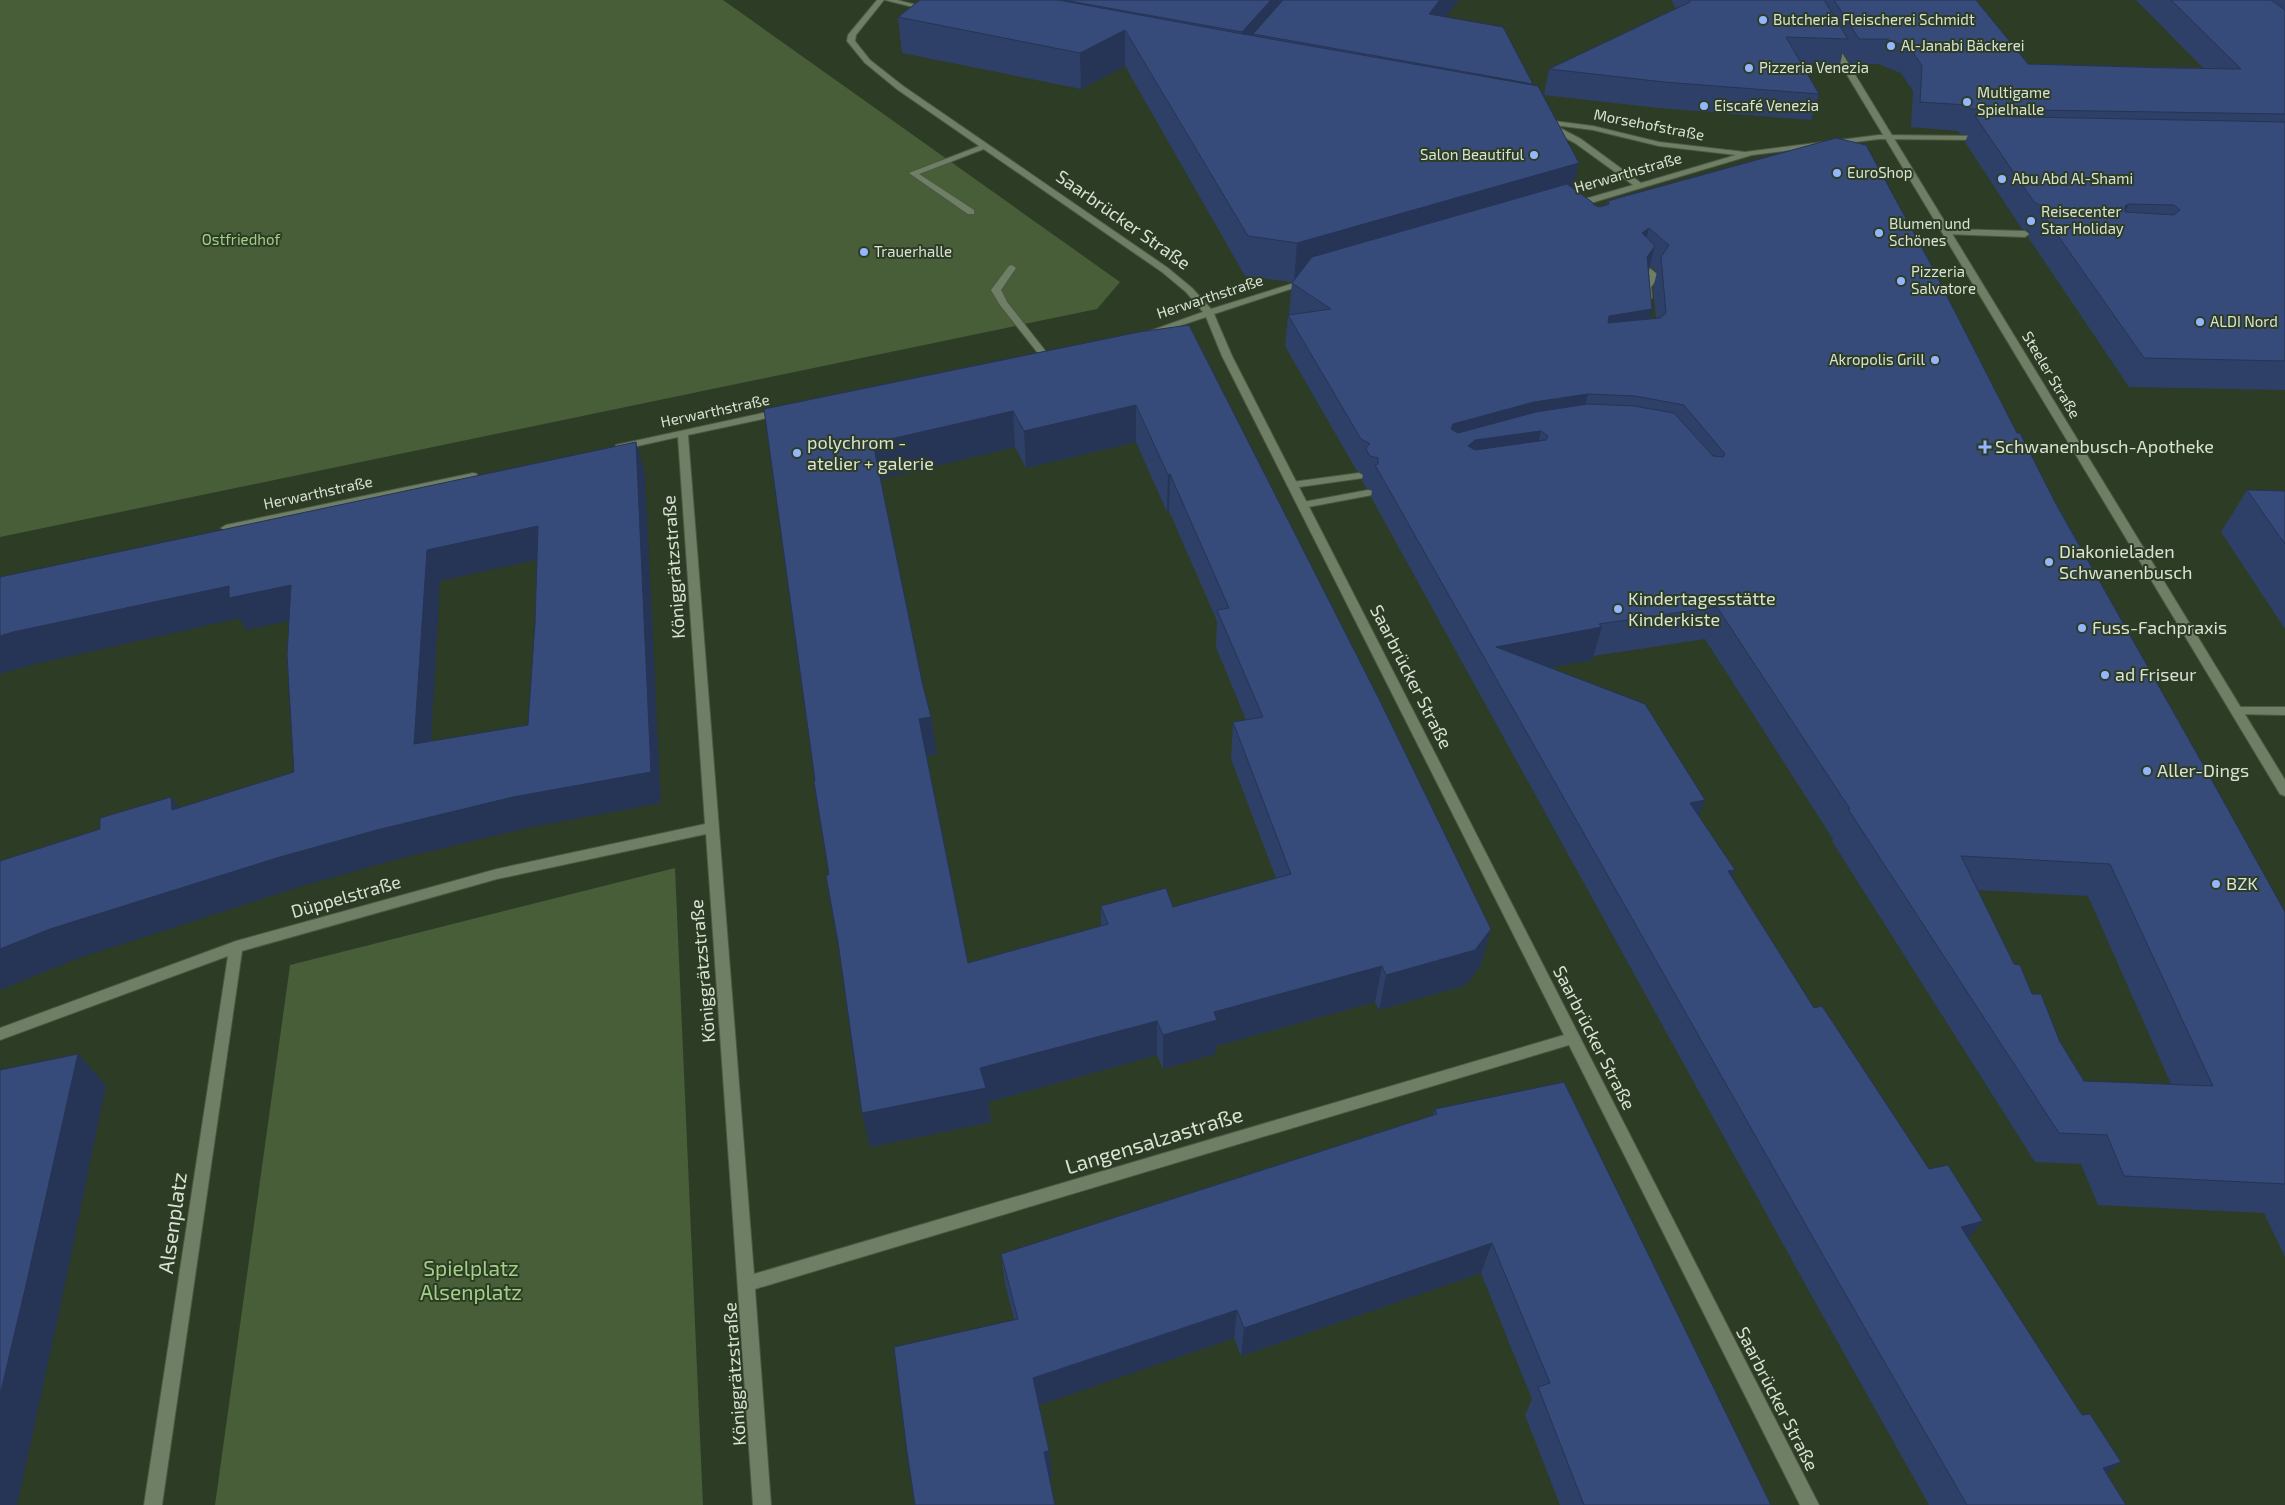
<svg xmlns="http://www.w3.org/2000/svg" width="2285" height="1505" font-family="'Exo 2',sans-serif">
  <rect width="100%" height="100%" fill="#2d3c25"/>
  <!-- green -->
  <path fill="#475e38" d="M0,0h723l397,282 -23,27 -1097,228z
    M675,868l28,637h-488l75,-540z"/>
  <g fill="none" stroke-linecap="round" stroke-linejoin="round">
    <defs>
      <path id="lane" d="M982,145l7,2 -70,27 55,36v4h-6l-59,-41z
        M1640,260l19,16 -8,11 1,11 -5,3 -5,-3 -1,-11 9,-11 -14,-13z
        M1012,265l4,3 -15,22 6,12 40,51v4h-6l-41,-52 -9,-15 18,-24z
        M1359,473l5,3 -1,2 -71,10 -5,-3 5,-3z
        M1368,490l4,1v4l-69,13 -5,-3 5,-3z
        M2238,707h47v8l-51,-1 -2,-3z"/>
      <path id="street" d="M877,0h7l-28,35 -1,6 15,19 33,26 265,182 24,20 19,21 93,-29 8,2 -98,32 18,42 587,1149h-19l-231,-460 -814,244 16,216h-18l-47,-671 -209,45 -255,72 -80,554h-18l84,-549 -228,84v-12l236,-87 261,-72 208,-45 -27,-387 -58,13 -5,-3 1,-2 165,-36 5,3 -5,3 -93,20 66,839 810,-239 -342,-679 -16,-39 -54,18 -5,-3 56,-20 -17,-20 -24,-20 -264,-182 -33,-27 -18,-22 1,-6z
        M885,0h12l35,9 -3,2z
        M1538,119l55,7 66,16 86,10 134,-17 104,1 4,2 -4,2 -104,-1 -127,16 -178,53 -3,-1v-4l62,-18 -58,-42 -28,-15 1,-4 -10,-1zM1554,125l39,5 66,16 77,9 -95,28 -60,-44z
        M1947,229l78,2 4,3 -4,3 -81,-3 -1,-2z
        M473,473l4,1v4l-251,53 -5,-3 5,-3z"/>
      <path id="secondary" d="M1830,43l7,2 448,735v16l-5,-2 -451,-749z"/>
    </defs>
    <!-- lane casing -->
    <use href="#lane" stroke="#4c5844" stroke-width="2"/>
    <!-- street casing -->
    <use href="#street" stroke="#4c5844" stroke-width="2"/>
    <!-- secondary casing -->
    <use href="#secondary" stroke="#4c5844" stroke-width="2"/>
    <!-- lane -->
    <use href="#lane" fill="#6f7f65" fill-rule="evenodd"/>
    <!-- street -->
    <use href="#street" fill="#6f7f65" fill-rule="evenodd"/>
    <!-- secondary -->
    <use href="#secondary" fill="#6f7f65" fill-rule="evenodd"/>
  </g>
  <!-- wall -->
  <path fill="#2e4068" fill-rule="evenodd" d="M920,0h539l-14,17 128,171 21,17 6,2 7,-3 1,-3 409,232 268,479v345l-21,-44 -166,-8 -17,-41 -46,-2 -203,-321 1,-2 -128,-200 -112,17 -1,4 -41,7 148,149 33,61 82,131 154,230 138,236 20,31h-197l-120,-214 -438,-794 1,-7 -6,-2 -4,-8 1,-6 -6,-3 -72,-125 3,-31 3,-1h-2l3,-32 -47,-6 -120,-210 -44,23 -179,-36 -4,-36zM1650,266l7,6 -4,16 3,30 -6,1 -1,-47zM1978,890l110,6 83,188 -87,-3 -70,-117z
    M1671,0h305l52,64 175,4 -67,-68h149v390l-156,-3 -101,-150 2,-5 -8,-3 -57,-87 3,-7 -8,-1 -2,-3 -47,-4 2,-36 -12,-18 -23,-9h-28l-7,-12 -3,12 -39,-1 18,31 -8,26 -153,-12 -114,-13 5,-26 127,-60z
    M1139,332l342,633 -15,20 -87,25 -4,-8 -159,44 -1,8 -52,15 -6,-14 -169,47 3,20 -121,25 -41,-273 -65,-465zM1136,442l31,70 2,-1 48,110 -1,26 30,73 -13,2 -2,37 45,119 -103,29 -72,-1v20l-133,37 -41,-207 10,-2 -6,-37 -8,-31 -43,-207 135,-32 11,21z
    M2247,490l38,1v138l-64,-97z
    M1435,1109l336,396h-211l-35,-90 7,-16 -51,-126 -240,83 -7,-18 -195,67 10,46 3,26 -3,1 -35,-159 -9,-36 -4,-29 432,-139z"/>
  <!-- shaded-wall -->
  <path fill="#263455" d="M1271,0h23l-41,34 -1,13 -12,14 2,-29z
    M1440,0h19l-34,43 4,-29z
    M1125,30v36l-44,23 -1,-36z
    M1579,163l-9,38 -276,82 3,-40z
    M2129,204l-13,27 9,-25z
    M1649,228l-8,31 1,-26z
    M1655,246l-8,30v-19z
    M1652,309l-8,31 -42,7 7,-31z
    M1588,394l-8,32 -39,5 -7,32 -65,9 -18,-43 2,-5 81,-22z
    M1136,405v37l-110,26 -2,-37z
    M1013,411l2,36 -137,33 -5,-37z
    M636,442l9,31 16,330 -134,25 -133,32 -95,27 -223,72 -76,31v-41l50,-20 230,-72 97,-27 136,-33z
    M1170,474l-1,37 -2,1 1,-37z
    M538,526l11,31 -109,24 -11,195 -15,-32 13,-194z
    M291,585l16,32 -61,13 -6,-12 -205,46 -35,10v-38l13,-4 216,-46z
    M1602,627l-10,33 -96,18v-31z
    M931,717l6,37 -12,2 -6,-37z
    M171,797l22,31 -21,-18z
    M1705,800l-12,32 -3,-29z
    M1735,870l-14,32 7,-31z
    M1491,929l-10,36 -15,20 -87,25 7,-35z
    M1382,966l-7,36 -159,44 -1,8 -52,15v-34l51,-23z
    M1157,1021v34l-169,47 3,20 -121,25 -8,-34 118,-45z
    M78,1054l28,31 -47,228 -42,192h-17v-110z
    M1983,1221l-24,28 2,-22z
    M1492,1243l-11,30 -240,83 3,-28z
    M1237,1310l-3,28 -197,68 -4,-28z
    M1049,1451l3,26 -4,1 -4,-26z
    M2121,1462l-30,24 12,-18z"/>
  <!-- building -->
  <path fill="#364b79" stroke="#263455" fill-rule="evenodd" d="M920,0h138l185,34 295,52 41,77 -282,80 -49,-7 -123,-206 -45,23 -182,-36z
    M1064,0h207l-29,32z
    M1283,0h157l-11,14 74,13 30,57 -280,-50z
    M1689,0h135l24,39 -62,-2 33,57 -155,-12 -115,-13 141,-67z
    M1834,0h142l52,64 142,4 71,1 -70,-69h100l14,10v104l-315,-5 -2,-4 -48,-3 2,-36 -12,-18 -24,-9h-27z
    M1975,116l310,6v239l-141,-3 -104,-148 2,-4 -8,-4zM2129,204l45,1 6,5 -6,5 -49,-3v-6z
    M1836,138l30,7 62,114 89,174h3l37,73 148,262 80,144v272l-161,-8 -17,-41 -48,-2 -211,-324h2l-133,-202 -118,17 3,3 -106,20 149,57 60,96 -15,3 45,67 -7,1 86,137 8,-2 107,163 19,-4 35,56 -22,6 121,188 8,-1 31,48 -18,6 23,37h-159l-139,-241 -453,-799 3,-1v-6l-8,-2 -3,-5 -1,-3 4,-4 -9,-5 -73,-124 43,-6 -39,-26 20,-26 255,-73 25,18 2,3 6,2 9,-3 -1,-3 14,-4zM1649,228l20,17 -8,12 5,56 -6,5 -52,5 1,-7 43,-7 -5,-52 8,-11 -13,-13zM1588,394l47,2 49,9 41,49 -2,3 -10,-1 -39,-43 -40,-7 -46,-2 -52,8 -78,21 -7,-4 2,-5 81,-22zM1541,431l7,5 -2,4 -71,10 -7,-4 7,-6zM1961,856l149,8 103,222 -129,-5 -24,-39 -19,-48h-9l-12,-29 -6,-1z
    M1189,325l190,374 112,230 -16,21 -89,25 -4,-9 -168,46 3,8 -54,15 -6,-14 -177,47 6,20 -124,25 -24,-171 -12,-66 3,-2 -15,-92 1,-2 -51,-371 375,-77zM1136,405l32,70 2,-1 59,134 -12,2 46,107 -30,5 58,152 -118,33 -7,-19 -65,18 7,18 -140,39 -49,-244 12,-2 -8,-31 -50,-243 140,-32 11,20z
    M636,442l15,330 -138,25 -136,33 -97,27 -230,72 -50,20v-88l100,-32v-11l71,-21 1,13 122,-38 -7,-116 4,-71 -62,13v-12l-216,46 -13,4v-59zM538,526l-3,97 -7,102 -114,19 13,-194z
    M2247,490l38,1v53z
    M78,1054l-52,231 -26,110v-325z
    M1564,1082l207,423h-187l-46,-118 12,-4 -58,-140 -248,85 -7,-18 -204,68 16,73 -5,1 11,53h-140l-8,-53 -13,-105 124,-28 -17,-65 436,-140 -2,-5z"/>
  <!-- markers -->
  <g fill="#95b6fd" stroke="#2d3c25" stroke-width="2">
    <circle cx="1763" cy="20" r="5"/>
    <circle cx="1891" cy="46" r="5"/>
    <circle cx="1749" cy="68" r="5"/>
    <circle cx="1967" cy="102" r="5"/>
    <circle cx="1704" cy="106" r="5"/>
    <circle cx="1534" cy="155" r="5"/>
    <circle cx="1837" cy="173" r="5"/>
    <circle cx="2002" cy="179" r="5"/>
    <circle cx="2031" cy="221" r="5"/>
    <circle cx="1879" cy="233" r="5"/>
    <circle cx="864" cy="252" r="5"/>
    <circle cx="1901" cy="281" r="5"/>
    <circle cx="2200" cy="322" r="5"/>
    <circle cx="1935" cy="360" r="5"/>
    <path d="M1982.5 439.5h5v5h5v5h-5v5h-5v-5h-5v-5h5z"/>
    <circle cx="797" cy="453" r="5"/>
    <circle cx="2049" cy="562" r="5"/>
    <circle cx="1618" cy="609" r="5"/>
    <circle cx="2082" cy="628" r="5"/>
    <circle cx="2105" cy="675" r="5"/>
    <circle cx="2147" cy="771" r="5"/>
    <circle cx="2216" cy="884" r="5"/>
  </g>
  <g text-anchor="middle" stroke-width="4" stroke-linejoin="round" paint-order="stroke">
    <!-- far-poi labels -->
    <g font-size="15" fill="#d9e2d3" stroke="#2d3c25" text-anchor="start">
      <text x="1773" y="25">Butcheria Fleischerei Schmidt</text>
      <text x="1901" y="51">Al-Janabi Bäckerei</text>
      <text x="1759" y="73">Pizzeria Venezia</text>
      <text x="1977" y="98">Multigame<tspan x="1977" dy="17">Spielhalle</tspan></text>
      <text x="1714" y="111">Eiscafé Venezia</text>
      <text x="1524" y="160" text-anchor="end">Salon Beautiful</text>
      <text x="1847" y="178">EuroShop</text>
      <text x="2012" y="184">Abu Abd Al-Shami</text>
      <text x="2041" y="217">Reisecenter<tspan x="2041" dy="17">Star Holiday</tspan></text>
      <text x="1889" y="229">Blumen und<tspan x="1889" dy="17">Schönes</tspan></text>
      <text x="874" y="257">Trauerhalle</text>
      <text x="1911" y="277">Pizzeria<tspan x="1911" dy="17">Salvatore</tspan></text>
      <text x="2210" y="327">ALDI Nord</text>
      <text x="1925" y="365" text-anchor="end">Akropolis Grill</text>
    </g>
    <!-- far-street labels -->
    <g font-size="15" fill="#d9e2d3" stroke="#2d3c25">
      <text transform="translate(1649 125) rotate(11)" y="5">Morsehofstraße</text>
      <text transform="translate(1628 173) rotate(-16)" y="5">Herwarthstraße</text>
      <text transform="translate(1210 297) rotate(-18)" y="5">Herwarthstraße</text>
      <text transform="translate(2051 375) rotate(59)" y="5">Steeler Straße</text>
      <text transform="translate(715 411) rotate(-12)" y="5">Herwarthstraße</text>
      <text transform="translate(318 493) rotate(-12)" y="5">Herwarthstraße</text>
    </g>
    <!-- far-park labels -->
    <g font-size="15" fill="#a2d086" stroke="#2d3c25">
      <text x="241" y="245">Ostfriedhof</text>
    </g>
    <!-- street labels -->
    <g font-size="18" fill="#d9e2d3" stroke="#2d3c25">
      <text transform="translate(1123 220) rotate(35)" y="6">Saarbrücker Straße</text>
      <text transform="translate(674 567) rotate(-94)" y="6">Königgrätzstraße</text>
      <text transform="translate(1411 677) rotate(63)" y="6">Saarbrücker Straße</text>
      <text transform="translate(346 897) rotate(-16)" y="6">Düppelstraße</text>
      <text transform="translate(703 971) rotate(-95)" y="6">Königgrätzstraße</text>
      <text transform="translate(1594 1038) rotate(63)" y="6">Saarbrücker Straße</text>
      <text transform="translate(735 1374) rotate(-94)" y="6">Königgrätzstraße</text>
      <text transform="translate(1777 1399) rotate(63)" y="6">Saarbrücker Straße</text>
    </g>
    <!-- poi labels -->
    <g font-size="18" fill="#d9e2d3" stroke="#2d3c25" text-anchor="start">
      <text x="807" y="449">polychrom -<tspan x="807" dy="21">atelier + galerie</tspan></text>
      <text x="1995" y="453">Schwanenbusch-Apotheke</text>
      <text x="2059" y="558">Diakonieladen<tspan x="2059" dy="21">Schwanenbusch</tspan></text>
      <text x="1628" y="605">Kindertagesstätte<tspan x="1628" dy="21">Kinderkiste</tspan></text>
      <text x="2092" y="634">Fuss-Fachpraxis</text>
      <text x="2115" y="681">ad Friseur</text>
      <text x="2157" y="777">Aller-Dings</text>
      <text x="2226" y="890">BZK</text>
    </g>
    <!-- near-street labels -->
    <g font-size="21" fill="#d9e2d3" stroke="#2d3c25">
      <text transform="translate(1154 1141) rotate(-17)" y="7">Langensalzastraße</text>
      <text transform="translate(173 1223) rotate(-82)" y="7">Alsenplatz</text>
    </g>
    <!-- near-park labels -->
    <g font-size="21" fill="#a2d086" stroke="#2d3c25">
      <text x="471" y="1276">Spielplatz<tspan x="471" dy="24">Alsenplatz</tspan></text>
    </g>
  </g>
</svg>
